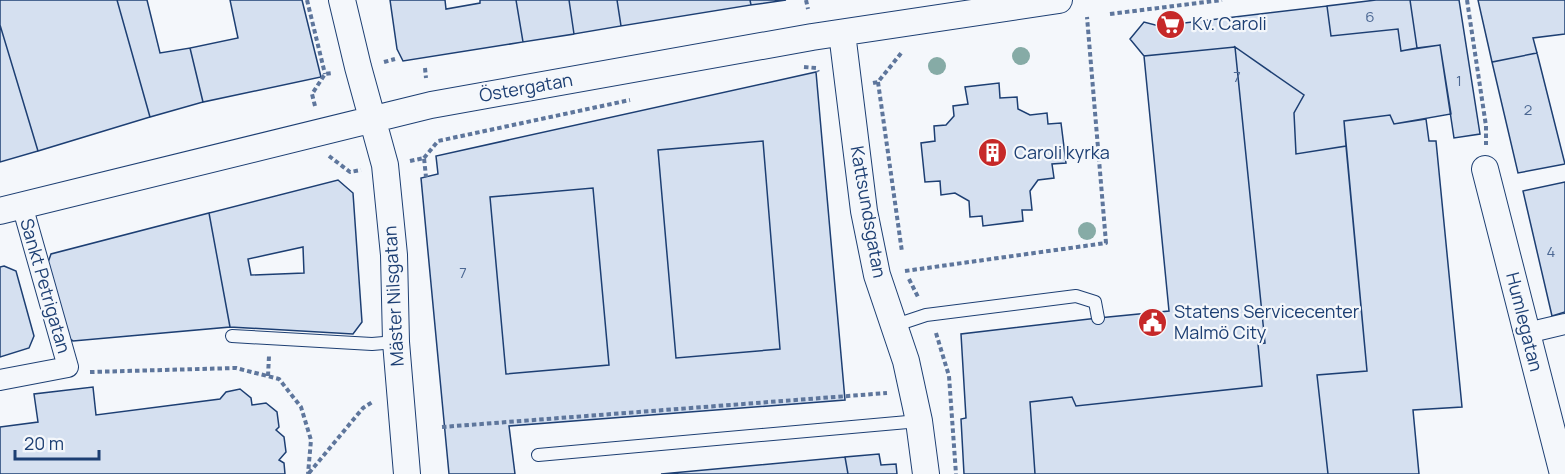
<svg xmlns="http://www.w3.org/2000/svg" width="1565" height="474" font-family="Manrope,sans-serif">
  <rect width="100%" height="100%" fill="#f4f7fb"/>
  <!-- building -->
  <path fill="#d5e0f0" stroke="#1d3f73" stroke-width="1.5" fill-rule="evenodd" d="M0,0h117l33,117 -112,34 -38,-126z
    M117,0h30l13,53 30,-5 13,54 -53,15z
    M230,0h72l19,77 -118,25 -13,-54 48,-10z
    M390,0h55l1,9 34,-6v-3h36l7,42 -120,19 -6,-12z
    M516,0h53l5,34 -51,8z
    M569,0h48l4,26 -47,8z
    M617,0h133l1,5 -130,21z
    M750,0h36l-35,5z
    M1376,0h34l7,48 -16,3 -3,-22 -67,7 -4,-30z
    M1410,0h49l21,134 -26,4 -14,-93 -23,3z
    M1478,0h87v34l-32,4 4,15 -45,9z
    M1327,6l4,30 67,-7 3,22 39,-6 11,69 -57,10 -4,-9 -46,6 2,25 -50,8 -2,-41 10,-18 -69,-48 -91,9 -14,-17 14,-17 15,4z
    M0,25l38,126 -38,11z
    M1235,47l30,296 -7,1 4,42 -186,20 -4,-9 -42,5 5,72h-71l-3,-55 5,-1 -5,-84 137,-16 71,-7 -25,-255z
    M1235,47l69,48 -10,18 2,41 50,-8 21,225 -50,4 11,99h-293l-5,-72 42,-5 4,9 186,-20 -4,-42 7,-1z
    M1537,53l28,111 -47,9 -26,-111z
    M816,72l29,328 -336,26 6,48h-66l-28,-296 17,-4 -2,-18zM763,141l17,208 -104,9 -18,-208zM593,188l16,177 -103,9 -16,-177z
    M999,83l1,15 17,-1 1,12 12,6 17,-2 1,11 13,-1 5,40 -14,1 2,14 -16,2 -8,11 2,19h-10l1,11 -40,5 -1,-10 -12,1 -1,-16 -14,-8 -14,2 -1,-14 -15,1 -4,-39 14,-2 -1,-15 12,-1 8,-9 -1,-10 15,-2 -3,-17z
    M1390,115l4,9 32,-5 3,22h7l26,266 -49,3 6,64h-91l-11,-99 50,-4 -23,-250z
    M763,141l17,208 -104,9 -18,-208z
    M338,180l15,13 9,129 -9,12 -123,-7 -21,-114zM303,247l1,26 -53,2 -3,-16z
    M1565,182v130l-13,4 -29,-125z
    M593,188l16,177 -103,9 -16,-177z
    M209,213l21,114 -157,14 -11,-7 -16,-66 5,-14z
    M4,266l12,5 18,65 -5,12 -29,9v-90z
    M93,387l3,28 124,-16 6,-7 14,-3 11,9 1,7 14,-2 11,9 2,15 -3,3 8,7 2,15 -7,8 5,3 1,11h-285v-47l38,-5 -4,-28z
    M879,454l2,11 15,-1 1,10h-49l-3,-17z
    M845,457l3,17h-187z"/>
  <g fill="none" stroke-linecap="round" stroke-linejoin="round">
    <defs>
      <path id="service" d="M896,325l30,-10 150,-19 19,6 3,16
        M232,336l140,8 24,-2
        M538,455l381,-34"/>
      <path id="pedestrian" d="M1527,333l38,-9
        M0,380l68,-13 -46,-162"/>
      <path id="minor" d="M342,0l16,67 27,98 9,90 2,87 11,132
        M842,33l22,178 13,64 29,86 13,60 7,53
        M1485,169l78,305
        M0,211l431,-106 381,-68 247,-37"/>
    </defs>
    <!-- service casing -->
    <use href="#service" stroke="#1d3f73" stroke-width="14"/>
    <!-- pedestrian casing -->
    <use href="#pedestrian" stroke="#1d3f73" stroke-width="22"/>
    <!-- minor casing -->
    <use href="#minor" stroke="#1d3f73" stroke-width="28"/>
    <!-- path -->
    <path stroke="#5e769c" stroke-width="4" stroke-dasharray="4.5 3" stroke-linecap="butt" d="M307,0l18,74
      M806,0l2,9
      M1467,0l19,126v19
      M1110,14l112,-14
      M384,62l11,-3
      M804,67l12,1 2,4
      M425,68l1,10
      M878,82l24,170
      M873,83l5,-1 24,-30
      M315,106l-3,-12 13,-20 8,-1
      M329,156l21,16 11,-2
      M424,158l14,-17 192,-41
      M410,161l14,-3 2,19
      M905,271l201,-28 -19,-226
      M909,279l9,18
      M936,333l13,43 7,98
      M90,372l146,-4 43,11 22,28 10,33 -3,34
      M268,376l1,-20
      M442,427l445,-34
      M309,473l54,-65 11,-7"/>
    <!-- service -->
    <use href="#service" stroke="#f4f7fb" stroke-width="12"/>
    <!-- pedestrian -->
    <use href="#pedestrian" stroke="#f4f7fb" stroke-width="20"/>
    <!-- minor -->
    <use href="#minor" stroke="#f4f7fb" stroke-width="26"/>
  </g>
  <!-- trees -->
  <g fill="#86aba6">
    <circle cx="1021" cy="56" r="9"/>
    <circle cx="937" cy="66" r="9"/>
    <circle cx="1087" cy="231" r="9"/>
  </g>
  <!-- icons -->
  <defs>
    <symbol id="supermarket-disc" viewBox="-11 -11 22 22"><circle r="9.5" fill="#c62828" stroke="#f4f7fb"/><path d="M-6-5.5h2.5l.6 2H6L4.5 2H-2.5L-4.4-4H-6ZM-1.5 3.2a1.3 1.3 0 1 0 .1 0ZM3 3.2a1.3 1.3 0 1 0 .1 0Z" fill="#fff"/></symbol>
    <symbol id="building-disc" viewBox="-11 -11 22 22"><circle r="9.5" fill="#c62828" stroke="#f4f7fb"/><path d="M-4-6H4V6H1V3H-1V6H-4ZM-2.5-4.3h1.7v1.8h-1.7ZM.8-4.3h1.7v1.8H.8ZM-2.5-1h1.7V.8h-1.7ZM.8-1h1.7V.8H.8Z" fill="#fff"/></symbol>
    <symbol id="civic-disc" viewBox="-11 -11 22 22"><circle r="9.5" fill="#c62828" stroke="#f4f7fb"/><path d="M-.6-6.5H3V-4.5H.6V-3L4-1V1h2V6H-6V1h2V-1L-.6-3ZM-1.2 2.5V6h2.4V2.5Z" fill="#fff"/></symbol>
  </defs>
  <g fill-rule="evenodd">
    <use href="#supermarket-disc" x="1154" y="8" width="33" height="33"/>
    <use href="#building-disc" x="976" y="136" width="33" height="33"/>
    <use href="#civic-disc" x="1136" y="306" width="33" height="33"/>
  </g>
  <g text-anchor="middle" stroke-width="4.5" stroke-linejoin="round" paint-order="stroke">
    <!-- number labels -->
    <g font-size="15" fill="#4b6792">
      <text x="1370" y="22">6</text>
      <text x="1237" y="82">7</text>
      <text x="1459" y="86">1</text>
      <text x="1528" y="115">2</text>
      <text x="1551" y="257">4</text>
      <text x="463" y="278">7</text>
    </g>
    <!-- poi labels -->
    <g font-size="18" fill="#1d3f73" stroke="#f4f7fb" text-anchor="start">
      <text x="1192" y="30">Kv. Caroli</text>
      <text x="1014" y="159">Caroli kyrka</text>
      <text x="1174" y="318">Statens Servicecenter<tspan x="1174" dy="21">Malmö City</tspan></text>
    </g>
    <!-- street labels -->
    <g font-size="18" fill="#1d3f73" stroke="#f4f7fb">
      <text transform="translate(526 88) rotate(-10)" y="6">Östergatan</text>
      <text transform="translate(868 212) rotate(80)" y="6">Kattsundsgatan</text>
      <text transform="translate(45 286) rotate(74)" y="6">Sankt Petrigatan</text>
      <text transform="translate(394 296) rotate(-93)" y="6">Mäster Nilsgatan</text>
      <text transform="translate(1524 322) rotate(76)" y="6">Humlegatan</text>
    </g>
  </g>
  <!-- scale -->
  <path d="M15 450v9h84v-9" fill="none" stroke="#1d3f73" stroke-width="3"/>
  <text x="24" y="450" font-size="18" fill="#1d3f73" stroke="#f4f7fb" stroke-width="4.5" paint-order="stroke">20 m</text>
</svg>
